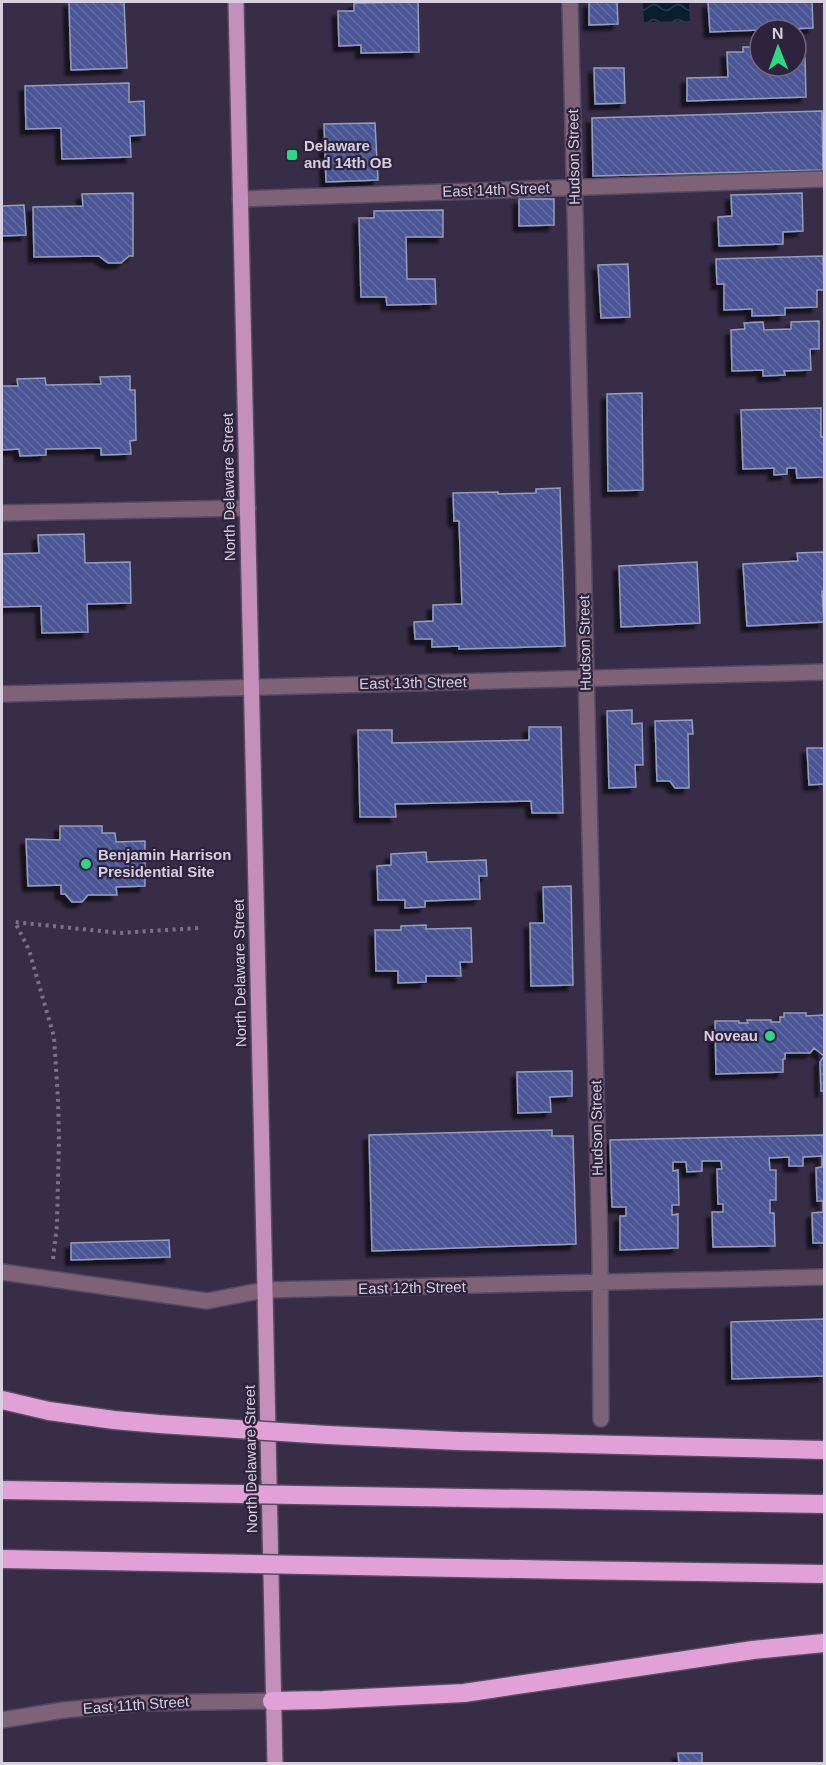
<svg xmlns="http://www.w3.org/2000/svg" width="826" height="1765" font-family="Arial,sans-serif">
  <defs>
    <pattern id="water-waves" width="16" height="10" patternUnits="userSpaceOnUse" patternTransform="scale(1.5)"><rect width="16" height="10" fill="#091e2e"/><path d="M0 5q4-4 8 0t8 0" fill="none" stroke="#2c3e4c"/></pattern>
    <pattern id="building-back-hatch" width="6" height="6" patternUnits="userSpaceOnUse" patternTransform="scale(1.5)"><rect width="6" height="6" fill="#485594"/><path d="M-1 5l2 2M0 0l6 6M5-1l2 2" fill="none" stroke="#626ca3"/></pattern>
    <filter id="shadow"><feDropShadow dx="-5.5" dy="5.5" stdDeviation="1.5" flood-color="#0009"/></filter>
  </defs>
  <rect width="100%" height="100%" fill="#382d47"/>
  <!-- water -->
  <path fill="url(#water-waves)" d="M643,2h46l1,19 -46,1z"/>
  <!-- building -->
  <path fill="url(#building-back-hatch)" stroke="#949dbc" stroke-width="1.5" filter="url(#shadow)" d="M69,2h55l3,66 -56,2z
    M418,2l1,50 -58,1v-8l-22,1 -1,-35h16v-8z
    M589,2h28l1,22 -29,1z
    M708,2h104l1,26 -53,2v2l-1,-2 -49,2z
    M796,45h4v13h5l1,39 -119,4v-23l41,-1 -1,-25h16v-5h17v19h36z
    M594,68h30l1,35 -30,1z
    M129,83v19l15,-1 1,34 -15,1 1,21 -69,2 -1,-31 -35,1 -1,-43z
    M822,111l1,59 -230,6 -1,-58z
    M375,123l3,57 -52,2 -2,-58z
    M133,193v63h-4l-8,7h-13l-9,-7 -65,1 -1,-50 50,-1 -1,-12z
    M802,193l1,38 -20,1v12l-64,2 -1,-29 14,-1 -1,-21z
    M519,199h35v26l-35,1z
    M24,205l2,30 -24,1v-30z
    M443,210v27h-37l1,42h28l1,25 -49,1 -1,-8h-25l-2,-79h15v-7z
    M823,256l1,34h-7v17l-32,1v7l-33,1v-7l-28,1v-26h-7l-1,-25z
    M628,264l2,53 -29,1 -3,-53z
    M819,321v28h-9l1,21 -27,1 1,4 -22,1v-6l-31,1 -1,-41 14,-1 -1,-6 19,-1 1,8 27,-1v-7z
    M130,376v14h5l1,50 -6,1 1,13 -30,1v-7l-55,1v6l-26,1 -1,-7 -17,1v-64h16l-1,-7 28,-1 1,7 55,-1 -1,-7z
    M642,393l1,97 -35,1 -1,-97z
    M821,408v29h3v40l-27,1 -1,-10h-9v6l-13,1v-7l-31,1 -2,-59z
    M560,488l5,158 -106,3v-3l-27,1v-8h-17l-1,-17 19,-1v-16l29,-1 -3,-83h-5l-1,-28 45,-1v2l38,-1v-4z
    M84,534l1,29 45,-1 1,41 -44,1 1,28 -46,1 -1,-27 -39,1v-53l37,-1 -1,-18z
    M824,552v39h-2l2,31 -77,4 -4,-62 55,-3 -1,-8z
    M697,562l3,61 -79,4 -2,-61z
    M632,710v14l10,-1 1,42h-8l1,22 -27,1 -2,-77z
    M692,720l1,14h-5l1,54h-14l-5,-7h-13l-2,-60z
    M529,727h32l2,86h-31l-1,-12 -136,3 1,13h-36l-2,-87h34v13l137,-3z
    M807,748h17v36l-15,1z
    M60,826h42v7h13l1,9 29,-1v45l-29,1 1,8h-29l-6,7h-10l-7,-8h-4v-9l-33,1 -2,-47 34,1z
    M426,852l1,10 59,-2 1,16h-8l1,23 -55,2v6l-20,1v-8h-27l-1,-34 14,-1v-11z
    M571,886l2,99 -42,1 -1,-63h14l-1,-36z
    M426,925v4l45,-1 1,34h-12l1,14h-35v6l-28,1v-12h-22l-1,-41h26v-4z
    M784,1013h22v3l18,-1v41l-10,-8 -4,5h-25v6h-2v13l-67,2 -1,-53h24v2h9l-1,-3h24v2h9v-5h4z
    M824,1056v35h-3l-1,-29z
    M572,1071v25l-22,1 1,15 -33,1 -1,-41z
    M552,1130v6h21l3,108 -204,7 -3,-116z
    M824,1135v108h-11l-1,-30 11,-1v-11h-6l-1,-33 6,-1v-11l-19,1v9h-14v-9l-20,1 1,12h6v30h-6v13h4l1,33 -62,1 -1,-35h11v-8h-5l-1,-35h5l-1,-8h-19v10l-15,1 -1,-10h-13v9l5,-1 1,35h-7v10l6,-1v34l-58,2v-34h6v-9h-14l-2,-67z
    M169,1240l1,17 -99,3v-17z
    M824,1319v57l-92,3 -1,-57z
    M678,1753h24v11h-23z"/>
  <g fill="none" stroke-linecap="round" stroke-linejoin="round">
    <defs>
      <path id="minor" d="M570,2l30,1252 1,165
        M240,199l584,-20
        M2,513l246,-5
        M2,694l822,-22
        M2,1272l205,29 58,-11 559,-13
        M2,1720l62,-10 76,-7 132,-2"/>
      <path id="major" d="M236,2l29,1288 10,474"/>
      <path id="highway" d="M2,1400l47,11
        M272,1701l51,-1 141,-7 289,-43 71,-7"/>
    </defs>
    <!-- minor casing -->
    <use href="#minor" stroke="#544a63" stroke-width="18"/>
    <!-- major casing -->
    <use href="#major" stroke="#544a63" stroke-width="18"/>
    <!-- highway casing -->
    <use href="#highway" stroke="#544a63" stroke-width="21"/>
    <!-- path -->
    <path stroke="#7b7287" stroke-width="4" stroke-dasharray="3 4.5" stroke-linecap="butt" d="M53,1259l4,-34 2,-87 -1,-39 -4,-62 -25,-87 -14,-28 104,11 79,-5"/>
    <!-- minor -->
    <use href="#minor" stroke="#7d6278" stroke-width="15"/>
    <!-- major -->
    <use href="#major" stroke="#c58fbc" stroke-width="15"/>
    <!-- highway -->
    <use href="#highway" stroke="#e1a1d7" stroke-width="18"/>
    <defs>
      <path id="highway-bridge" d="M49,1411l65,9 45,4 169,11 131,6 365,9
        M2,1490l822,14
        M2,1559l565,11 257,4"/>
    </defs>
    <!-- highway-bridge casing -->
    <use href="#highway-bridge" stroke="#544a63" stroke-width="21" stroke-linecap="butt"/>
    <!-- highway-bridge -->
    <use href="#highway-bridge" stroke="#e1a1d7" stroke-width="18"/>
  </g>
  <!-- markers -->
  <g fill="#2dd884" stroke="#2e233d" stroke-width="2">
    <rect x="286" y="149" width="12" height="12" rx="3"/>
    <circle cx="86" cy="864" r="6"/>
    <circle cx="770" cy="1036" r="6"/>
  </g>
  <g text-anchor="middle" stroke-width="4.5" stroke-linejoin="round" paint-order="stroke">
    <!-- poi labels -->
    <g font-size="15" font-weight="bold" fill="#d6d0e0" stroke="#2e233d" text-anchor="start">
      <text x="304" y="151">Delaware<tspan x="304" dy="17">and 14th OB</tspan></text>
      <text x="98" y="860">Benjamin Harrison<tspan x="98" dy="17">Presidential Site</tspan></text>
      <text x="758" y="1041" text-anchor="end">Noveau</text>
    </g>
    <!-- street labels -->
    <g font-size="15" fill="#d6d0e0" stroke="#2e233d">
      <text transform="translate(574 157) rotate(-91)" y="5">Hudson Street</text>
      <text transform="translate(496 190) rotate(-2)" y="5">East 14th Street</text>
      <text transform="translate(229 487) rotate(-91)" y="5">North Delaware Street</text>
      <text transform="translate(585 643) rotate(-91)" y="5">Hudson Street</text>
      <text transform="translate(413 683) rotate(-1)" y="5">East 13th Street</text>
      <text transform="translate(240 973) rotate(-91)" y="5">North Delaware Street</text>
      <text transform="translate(597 1128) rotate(-91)" y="5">Hudson Street</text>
      <text transform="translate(412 1288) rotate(-1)" y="5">East 12th Street</text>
      <text transform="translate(251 1459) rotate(-91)" y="5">North Delaware Street</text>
      <text transform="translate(136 1705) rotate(-4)" y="5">East 11th Street</text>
    </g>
  </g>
  <!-- border -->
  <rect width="826" height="1765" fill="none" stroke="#d6d0e0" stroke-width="6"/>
  <!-- north arrow -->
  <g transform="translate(778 48) rotate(359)"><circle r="28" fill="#2e233d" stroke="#71687e" stroke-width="1.5"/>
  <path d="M0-4.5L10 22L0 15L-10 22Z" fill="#2dd884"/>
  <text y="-9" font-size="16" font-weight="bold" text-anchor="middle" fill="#d6d0e0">N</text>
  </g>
</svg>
